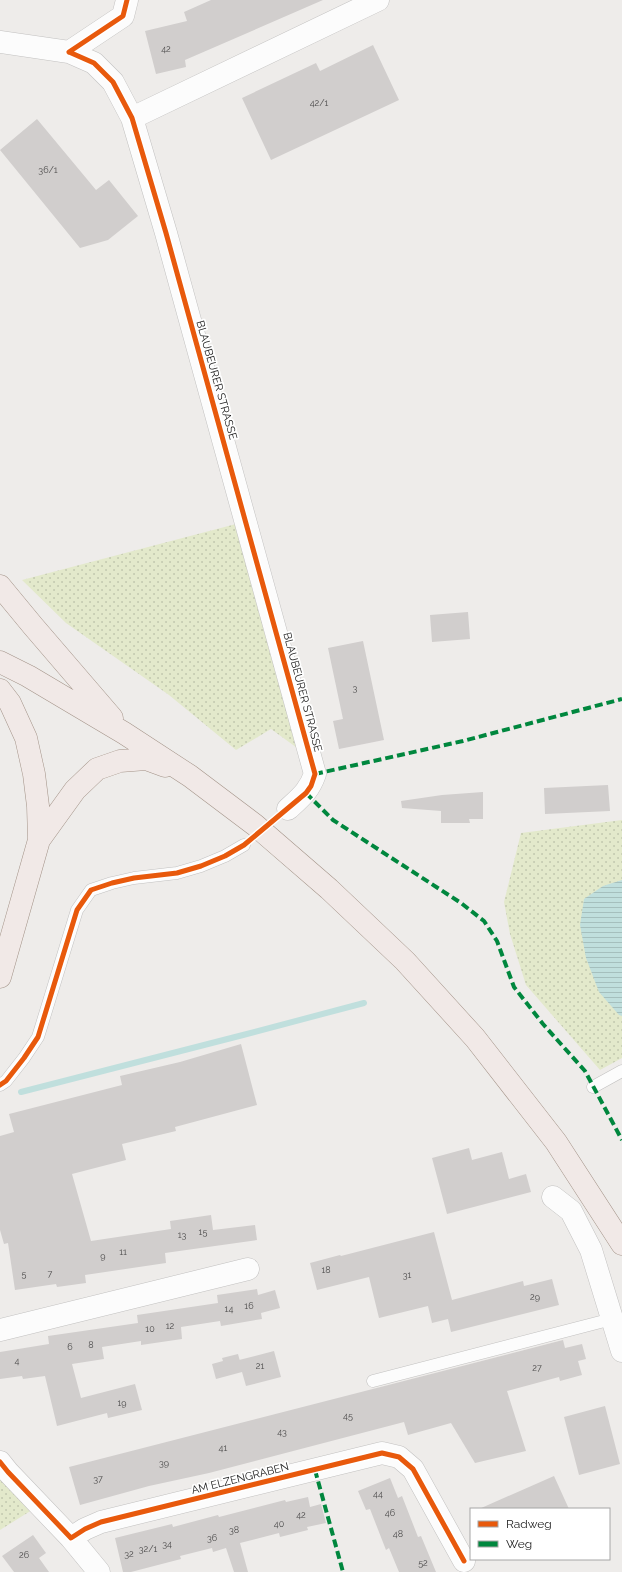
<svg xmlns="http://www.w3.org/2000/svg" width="622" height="1572" font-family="Raleway,sans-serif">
  <defs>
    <pattern id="grass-dots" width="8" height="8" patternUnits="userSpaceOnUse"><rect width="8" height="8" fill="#e3e9cb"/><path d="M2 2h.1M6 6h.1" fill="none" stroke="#c2c8ae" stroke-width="1.8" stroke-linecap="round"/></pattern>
    <pattern id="water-rules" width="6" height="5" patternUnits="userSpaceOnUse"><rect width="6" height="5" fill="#c0dfdd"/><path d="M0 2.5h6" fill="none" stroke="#a5bfbd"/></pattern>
  </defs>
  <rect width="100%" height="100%" fill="#eeecea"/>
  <!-- grass -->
  <path fill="url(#grass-dots)" d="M236,524l64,226 -29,-21 -35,21 -67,-55 -103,-72 -44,-43z
    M622,820v238l-22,12 -74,-85 -16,-51 -6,-32 17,-69z
    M0,1475l32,35 -32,20z"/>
  <!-- water -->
  <path fill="url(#water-rules)" d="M622,880v136l-3,-1 -20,-23 -13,-34 -6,-33 4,-26 19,-13z"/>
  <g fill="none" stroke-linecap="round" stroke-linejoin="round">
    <!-- stream -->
    <path stroke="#c0dfdd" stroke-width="6" d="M21,1092l222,-57 121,-32"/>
  </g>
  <!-- building -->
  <path fill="#d1cecd" d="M211,0h112l-138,60 1,7 -30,7 -11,-43 42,-10 -3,-9z
    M373,45l26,55 -128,60 -29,-62 74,-35 4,8z
    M37,119l59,71 13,-10 29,36 -30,24 -28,8 -80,-98z
    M468,612l2,27 -38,3 -2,-27z
    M363,641l21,99 -45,9 -6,-28 10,-2 -15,-71z
    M608,785l2,26 -65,3 -1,-26z
    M483,792v27h-14l1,4h-29v-12l-39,-3 -1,-7 41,-6z
    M241,1044l16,61 -82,22 1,4 -54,13 4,16 -54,14 19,67 80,-12 -1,-8 41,-6 2,15 42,-5 2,15 -92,13 1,10 -81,12 1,8 -29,4 -1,-3 -41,6 -7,-47 -4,1 -4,-14v-94l14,-4 -5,-18 113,-29 -2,-9 60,-14z
    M469,1148l3,12 30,-8 7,27 17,-5 5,18 -84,22 -15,-56z
    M434,1232l18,68 71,-19 1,5 28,-7 7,26 -108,27 -3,-13 -16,4 -4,-17 -49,12 -10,-41 -52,13 -7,-27 30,-8 1,1z
    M257,1289l1,6 17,-5 5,18 -19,5 1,6 -41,7 -1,-5 -39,6 1,12 -41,6v-4l-39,6 2,12 -32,5 9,34 54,-14 7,26 -34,8 -1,-5 -50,13 -12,-50 -22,3 -1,-3 -22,3v-27l49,-8 -1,-8 90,-13 -1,-8 81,-12 -1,-8z
    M563,1340l2,8 17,-4 4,15 -8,2 4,14 -22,6 -1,-4 -52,14 19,60 -51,12 -24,-40 -43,12 -4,-13 -195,51 -60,13 -69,19 -11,-38z
    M274,1351l7,26 -35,9 -4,-14 -26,7 -4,-15 11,-3 -1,-3 16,-4 3,11 -2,-5z
    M605,1406l15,58 -41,11 -15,-58z
    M554,1476l15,33h-90z
    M390,1478l8,20 4,-2 16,41 3,-1 15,36h-37l-10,-24 -3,2 -16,-41 -4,1 -8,-19z
    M308,1497l2,10 11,-3 5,19 -19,4 1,3 -28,7 -1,-4 -39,10 8,29h-14l-8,-24 -13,4 -1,-4 -32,8 1,3 -50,13h-8l-8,-34 57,-14 1,3 45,-12 1,2 66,-17 1,2z
    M33,1535l13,18 -7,5 10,14h-35l-12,-16z"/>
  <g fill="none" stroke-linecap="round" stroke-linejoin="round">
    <defs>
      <path id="service" d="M0,1085l6,-4 18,-23 14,-21 39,-127 14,-20 21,-7 22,-5 43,-5 24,-7 24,-10 19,-11
        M593,1087l29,-16
        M373,1381l239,-62"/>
      <path id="minor" d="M0,42l69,10 25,11 19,19 19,36 34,115 149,541c-6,17 -14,23 -27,35
        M69,52l54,-36 4,-16
        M132,118l246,-118
        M553,1197l18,14 20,39 31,101
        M0,1330l248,-61
        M0,1462l8,10 63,66 14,-9 16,-7 281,-69 17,4 14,12 51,92
        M71,1538l28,34"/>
      <path id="primary" d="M0,586l33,40 79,92
        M0,662l28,14 96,57 66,43 65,49 74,64 76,72 70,77 81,104 66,102
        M0,690l10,13 16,35 8,36 4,32 1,34 -39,137
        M39,840l36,-50 22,-21 23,-8 26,-2 19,7"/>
    </defs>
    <!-- service casing -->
    <use href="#service" stroke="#c2c1c0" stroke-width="13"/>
    <!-- minor casing -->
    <use href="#minor" stroke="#c2c1c0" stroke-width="23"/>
    <!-- primary casing -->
    <use href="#primary" stroke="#a39388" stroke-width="23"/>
    <!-- service -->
    <use href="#service" stroke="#fcfcfc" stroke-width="12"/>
    <!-- minor -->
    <use href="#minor" stroke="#fcfcfc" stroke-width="22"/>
    <!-- primary -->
    <use href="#primary" stroke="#f1e9e7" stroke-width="22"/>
    <!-- quiet -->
    <path stroke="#00873e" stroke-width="4" stroke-dasharray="8 4" stroke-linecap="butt" d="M315,774l148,-33 159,-42
      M306,793l27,27 128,83 23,18 13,20 17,46 29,37 42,47 37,69
      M315,1470l28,102"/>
    <defs>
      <path id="cycleway" d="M69,52l54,-36 4,-16
        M0,1085l6,-4 18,-23 14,-21 39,-127 14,-20 21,-7 22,-5 43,-5 24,-7 24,-10 19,-11 62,-52 5,-7 4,-12 -149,-541 -34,-115 -19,-36 -19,-19 -25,-11
        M0,1462l8,10 63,66 14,-9 16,-7 281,-69 17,4 14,12 51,92"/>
    </defs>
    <!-- cycleway casing -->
    <use href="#cycleway" stroke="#fff" stroke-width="8"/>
    <!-- cycleway -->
    <use href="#cycleway" stroke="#e8590c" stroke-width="5"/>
  </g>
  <g text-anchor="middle" stroke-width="3.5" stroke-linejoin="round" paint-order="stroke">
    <!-- number labels -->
    <g font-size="9" fill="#4d4c4c">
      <text x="166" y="52">42</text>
      <text x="319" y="106">42/1</text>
      <text x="48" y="173">36/1</text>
      <text x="355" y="691">3</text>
      <text x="203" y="1235">15</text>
      <text x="182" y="1238">13</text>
      <text x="123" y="1255">11</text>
      <text x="103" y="1259">9</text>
      <text x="326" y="1273">18</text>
      <text x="24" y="1277">5</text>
      <text x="50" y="1277">7</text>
      <text x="407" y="1278">31</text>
      <text x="535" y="1300">29</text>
      <text x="249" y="1309">16</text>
      <text x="229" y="1312">14</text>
      <text x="170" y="1329">12</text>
      <text x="150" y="1332">10</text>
      <text x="91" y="1348">8</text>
      <text x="70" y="1350">6</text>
      <text x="17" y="1364">4</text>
      <text x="260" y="1369">21</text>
      <text x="537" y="1371">27</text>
      <text x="122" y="1406">19</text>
      <text x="348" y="1419">45</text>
      <text x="282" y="1435">43</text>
      <text x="223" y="1451">41</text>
      <text x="164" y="1466">39</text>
      <text x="98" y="1482">37</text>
      <text x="378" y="1497">44</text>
      <text x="390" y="1516">46</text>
      <text x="301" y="1518">42</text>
      <text x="279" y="1527">40</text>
      <text x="234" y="1533">38</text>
      <text x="398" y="1537">48</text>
      <text x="212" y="1541">36</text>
      <text x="167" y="1547">34</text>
      <text x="148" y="1552">32/1</text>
      <text x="129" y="1557">32</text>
      <text x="24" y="1558">26</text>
      <text x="423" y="1566">52</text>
    </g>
    <!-- street labels -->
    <g font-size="11" fill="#212121" stroke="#fff">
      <text transform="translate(217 380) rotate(74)" y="4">BLAUBEURER STRASSE</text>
      <text transform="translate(303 692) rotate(75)" y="4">BLAUBEURER STRASSE</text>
      <text transform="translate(240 1478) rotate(-14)" y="4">AM ELZENGRABEN</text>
    </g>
  </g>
  <!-- legend -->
  <rect x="470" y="1508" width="140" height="52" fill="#ffffff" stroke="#a6a6a6"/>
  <rect x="478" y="1521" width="20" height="6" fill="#e8590c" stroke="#a6a6a6"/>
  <text x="506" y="1528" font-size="12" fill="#212121">Radweg</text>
  <rect x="478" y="1541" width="20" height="6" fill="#00873e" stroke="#a6a6a6"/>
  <text x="506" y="1548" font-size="12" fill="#212121">Weg</text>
</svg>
